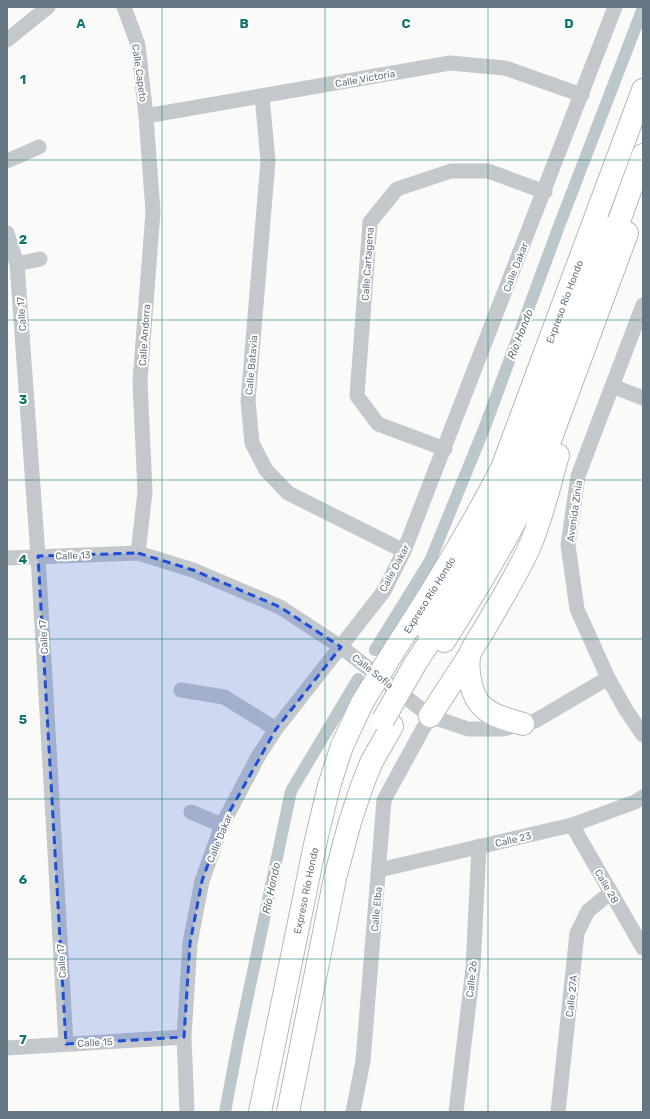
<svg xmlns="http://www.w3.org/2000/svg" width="650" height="1119" font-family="Rubik,sans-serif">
  <rect width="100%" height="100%" fill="#fafaf8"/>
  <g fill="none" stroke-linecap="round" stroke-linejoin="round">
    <!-- canal -->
    <path stroke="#bbc7cb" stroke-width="12" d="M375,650l55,-89 54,-132 75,-203 84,-218
      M225,1112l13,-69 53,-252 67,-112"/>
    <defs>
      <g id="highway">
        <path d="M610,246l33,-91"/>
        <path d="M426,628l39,-59 32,-54 32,-66 79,-221"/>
        <path d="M444,641c32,-50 63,-101 89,-155l94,-253"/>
        <path id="s1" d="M395,649c38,-59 75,-118 107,-181l141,-378"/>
        <path d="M415,664l30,-46"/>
        <path d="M430,716l39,-60"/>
        <path d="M523,724c-13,-4 -29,-7 -39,-16 -13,-11 -17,-35 -15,-51 1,-7 12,-22 16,-29 15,-26 31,-52 44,-80 13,-29 20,-62 29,-93"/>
        <path id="s2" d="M260,1112l56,-272 13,-54 13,-40 20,-43"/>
        <path d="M288,1112l47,-234 15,-56 12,-36 9,-23 21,-37"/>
      </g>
    </defs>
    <!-- highway casing -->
    <use href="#highway" stroke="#b4b9bd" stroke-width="24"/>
    <!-- minor -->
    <path stroke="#c3c8cc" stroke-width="15" d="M124,7l14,38 8,71 7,96 -13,169 5,111 -7,61
      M7,40l41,-33
      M262,96l6,65 -20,240 4,42 14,27 22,23 116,58
      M146,116l304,-53 55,5 77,27
      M7,161l32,-14
      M7,233l10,31 21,292 28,488
      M17,264l23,-5
      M643,305l-65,171 -10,69 9,64 31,69 18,32 17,25
      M612,386l31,12
      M445,449l-67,-25 -21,-28 13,-174 27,-33 54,-18h37l57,21
      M7,558l131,-5 55,17 87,37 61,40 89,69 38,13h35l32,-8 73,-43
      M181,690l43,7 52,32
      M191,812l31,13
      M572,825l71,123
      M379,870l193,-45 63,-23 8,-5
      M7,1048l177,-11
      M187,1112l-3,-75 6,-94 12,-62 20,-56 37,-70 17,-26 108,-138 20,-40 211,-544
      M353,1112l10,-51 21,-261 46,-84
      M456,1112l17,-144 6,-122
      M558,1112l19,-179 11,-22 23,-19"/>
    <!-- highway -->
    <use href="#highway" stroke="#fff" stroke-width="22"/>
    <defs>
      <path id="highway-bridge" d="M362,703l33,-54
        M383,720l32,-56"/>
    </defs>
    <!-- highway-bridge casing -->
    <use href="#highway-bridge" stroke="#b4b9bd" stroke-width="24" stroke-linecap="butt"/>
    <!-- highway-bridge -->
    <use href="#highway-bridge" stroke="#fff" stroke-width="22"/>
  </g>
  <!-- marked area -->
  <path fill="#1d4ed8" fill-opacity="0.2" stroke="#1d4ed8" stroke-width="3" stroke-dasharray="8 5" stroke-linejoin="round" d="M138,553l55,17 87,37 61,40 -65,82 -54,96 -20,56 -12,62 -6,94 -118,7 -28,-488z"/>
  <!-- grid -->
  <path fill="none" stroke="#0f766e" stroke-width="1" stroke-opacity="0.55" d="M162,7v1105M325,7v1105M488,7v1105M7,160h636M7,320h636M7,480h636M7,639h636M7,799h636M7,959h636"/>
  <g text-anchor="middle" stroke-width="4" stroke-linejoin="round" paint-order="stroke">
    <!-- street labels -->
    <g font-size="10" fill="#657683" stroke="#fff">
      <text transform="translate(140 73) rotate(82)" y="4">Calle Capeto</text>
      <text transform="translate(365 78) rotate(-10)" y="4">Calle Victoria</text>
      <text transform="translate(367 264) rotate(-86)" y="4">Calle Cartagena</text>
      <text transform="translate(515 267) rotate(-69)" y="4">Calle Dakar</text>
      <text dy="4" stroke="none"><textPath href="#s1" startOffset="388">Expreso Río Hondo</textPath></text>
      <text transform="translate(21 314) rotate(-94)" y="4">Calle 17</text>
      <text transform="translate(144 335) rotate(-86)" y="4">Calle Andorra</text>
      <text transform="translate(251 365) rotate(-85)" y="4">Calle Batavia</text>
      <text transform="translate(574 511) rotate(-82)" y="4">Avenida Zinia</text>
      <text transform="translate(73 555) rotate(-2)" y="4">Calle 13</text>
      <text transform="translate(394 568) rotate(-62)" y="4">Calle Dakar</text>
      <text dy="4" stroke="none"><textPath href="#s1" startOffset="64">Expreso Río Hondo</textPath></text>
      <text transform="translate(43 637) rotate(-93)" y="4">Calle 17</text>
      <text transform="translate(373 671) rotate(38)" y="4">Calle Sofía</text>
      <text transform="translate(219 838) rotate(-68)" y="4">Calle Dakar</text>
      <text transform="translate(513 839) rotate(-13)" y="4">Calle 23</text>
      <text transform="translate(607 886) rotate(60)" y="4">Calle 28</text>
      <text dy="4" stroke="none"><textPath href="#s2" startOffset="226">Expreso Río Hondo</textPath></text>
      <text transform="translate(376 909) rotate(-85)" y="4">Calle Elba</text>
      <text transform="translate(61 961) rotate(-93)" y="4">Calle 17</text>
      <text transform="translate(471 979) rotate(-84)" y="4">Calle 26</text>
      <text transform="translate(571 996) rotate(-84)" y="4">Calle 27A</text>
      <text transform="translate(95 1042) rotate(-3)" y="4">Calle 15</text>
    </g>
    <!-- water labels -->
    <g font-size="11" font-style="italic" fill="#60757c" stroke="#fff">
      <text transform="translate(520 334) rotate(-69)" y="4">Río Hondo</text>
      <text transform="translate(271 888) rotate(-78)" y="4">Río Hondo</text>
    </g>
  </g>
  <g font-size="13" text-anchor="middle" font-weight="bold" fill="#0f766e" stroke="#fff" stroke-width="4" stroke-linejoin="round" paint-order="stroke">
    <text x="81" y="28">A</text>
    <text x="244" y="28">B</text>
    <text x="406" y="28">C</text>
    <text x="569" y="28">D</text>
    <text x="23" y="84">1</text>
    <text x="23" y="244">2</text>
    <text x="23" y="404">3</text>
    <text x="23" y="564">4</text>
    <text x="23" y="724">5</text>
    <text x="23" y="884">6</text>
    <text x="23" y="1044">7</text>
  </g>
  <!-- border -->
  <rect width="650" height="1119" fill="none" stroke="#657683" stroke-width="16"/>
</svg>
